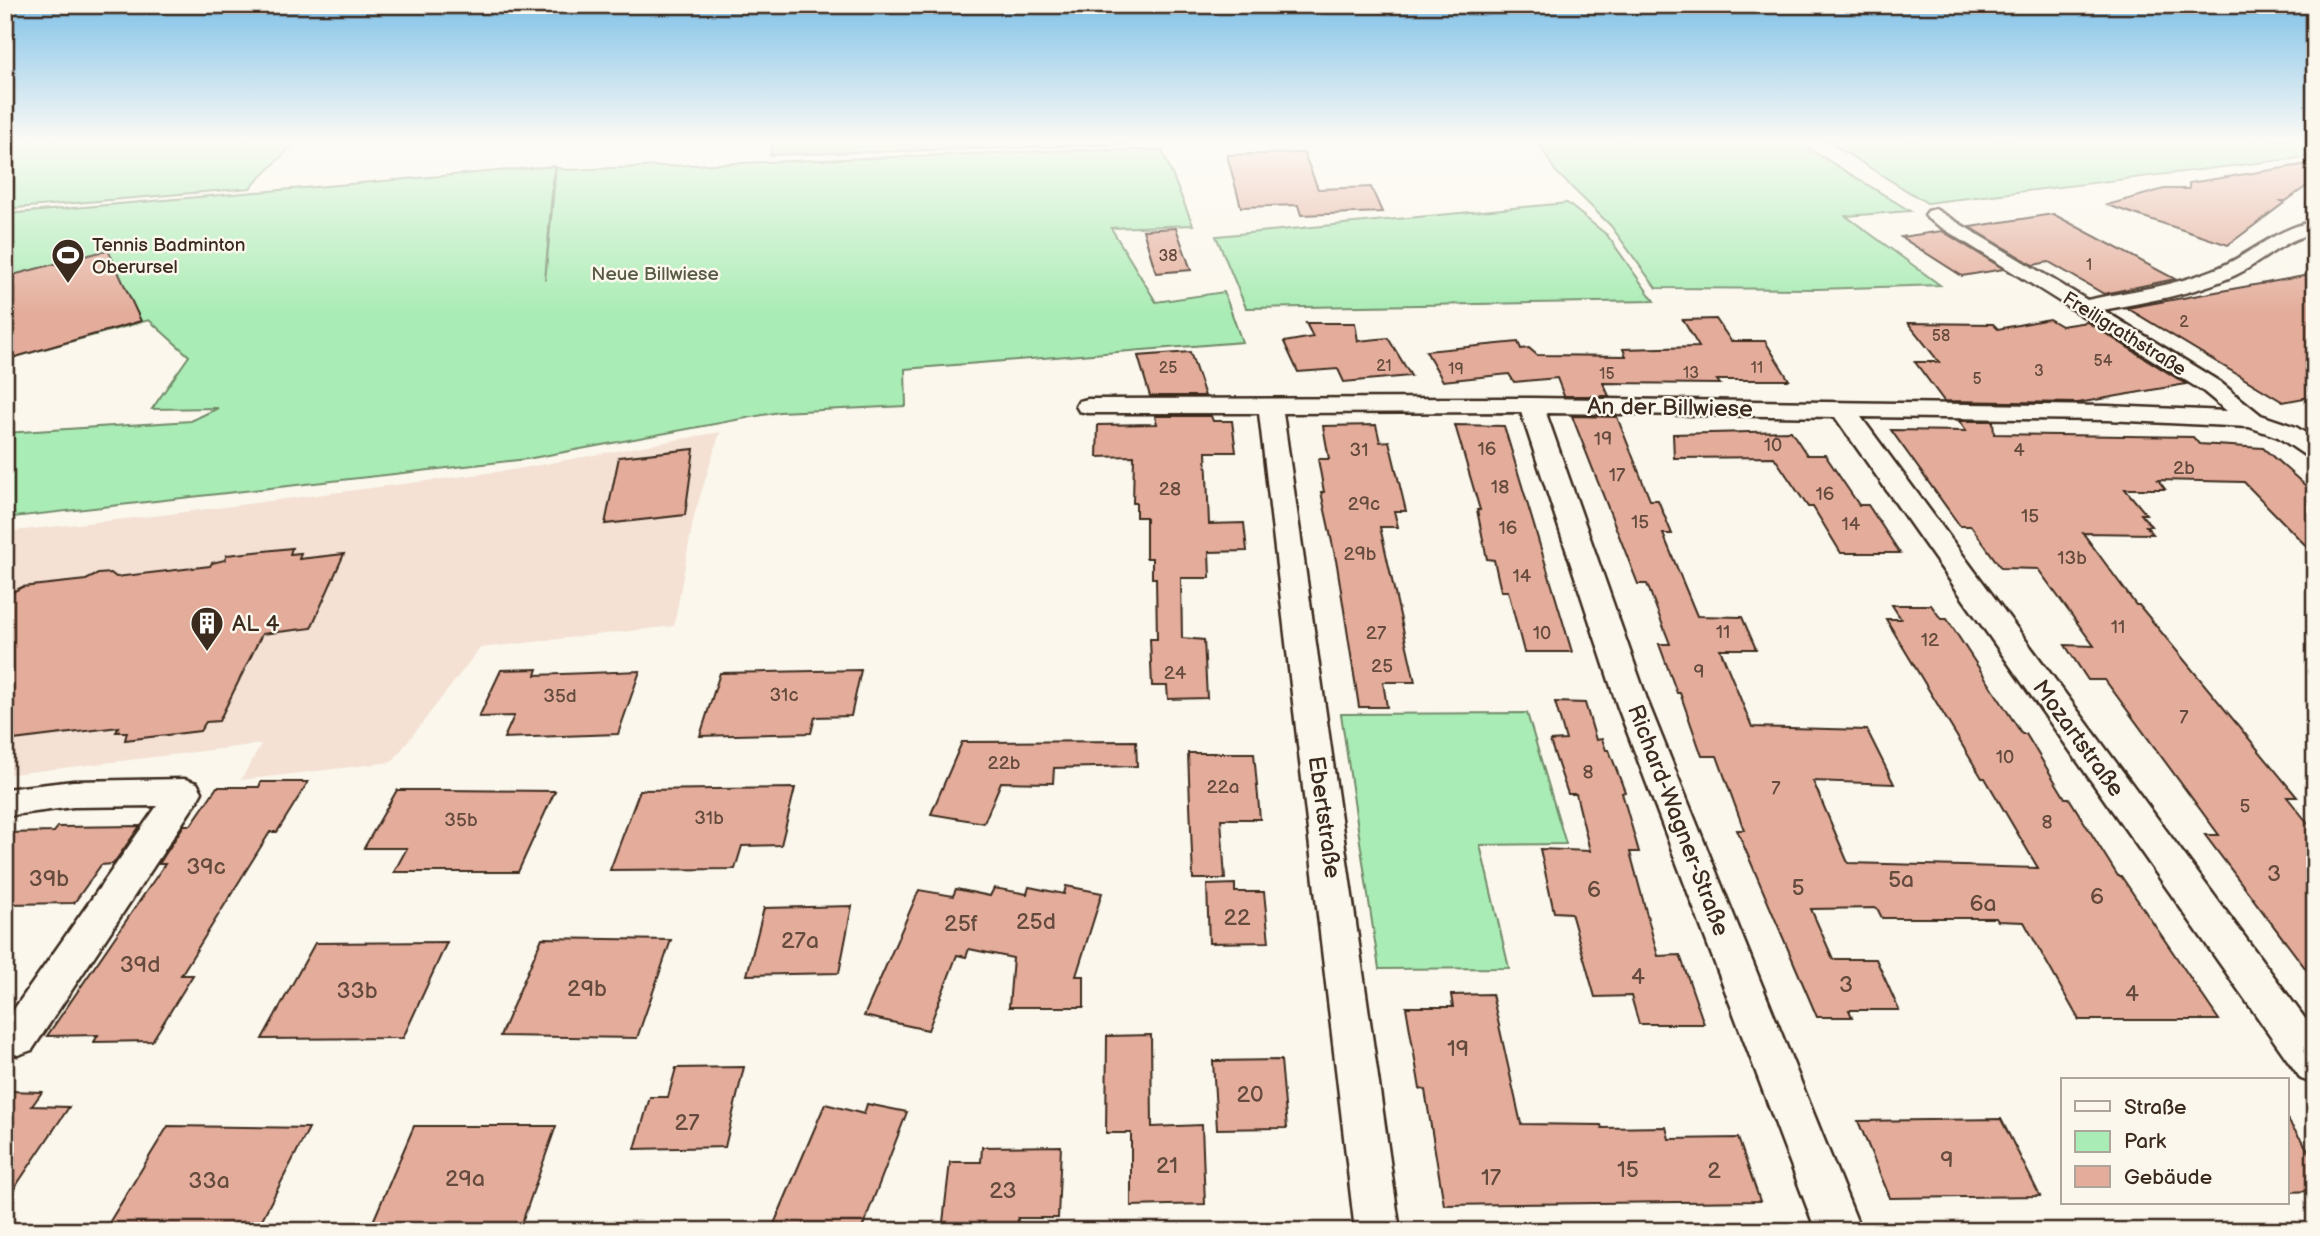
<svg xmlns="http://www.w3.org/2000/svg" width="2320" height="1236" font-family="'Balsamiq Sans',sans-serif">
  <rect width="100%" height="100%" fill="#fbf7ec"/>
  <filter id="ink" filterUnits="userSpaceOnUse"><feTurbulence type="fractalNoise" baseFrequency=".0143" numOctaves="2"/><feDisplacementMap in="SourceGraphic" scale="14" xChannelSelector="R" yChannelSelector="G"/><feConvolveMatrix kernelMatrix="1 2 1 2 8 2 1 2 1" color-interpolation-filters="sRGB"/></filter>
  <g filter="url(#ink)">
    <!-- built -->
    <path fill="#f4e1d4" d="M720,432l-26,84 -20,110 -194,22 -88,114 -151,18 20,-36 -256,31v-243l156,-17 351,-45z"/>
    <!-- green -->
    <path fill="#aaecb5" stroke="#728b6a" stroke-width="2" d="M5,140h293l-48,48 -245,21z
      M774,140h358l1,4 -363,11z
      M1537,140h258l115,71 -64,5 94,69 -123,4 -161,-1 -45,-62 -56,-55z
      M1825,140h490v16l-388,47z
      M1073,150h89l31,75 -82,3 45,74 68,-10 18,50 -337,27 1,37 -127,6 -252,47 -522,59v-85l186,-12 27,-13 -66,1 37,-53 -40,-36 -144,40v-146l549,-48 -9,115 11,-114 9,3z
      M1567,203l40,32 47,66 -408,7 -30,-72z
      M1527,713l39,131 -86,1 29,123 -130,1 -38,-255z"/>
    <!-- building -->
    <path fill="#e4ad9b" stroke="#3b2a1e" stroke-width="2" d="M1304,153l14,36 53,-2 11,25 -81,3 -3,-10 -57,2 -14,-52z
      M2315,163v17l-29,21h-5l3,2 -56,42 -121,-40 57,-16h25v-6z
      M2053,214l122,65 -71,15 -55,-32 -16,3 -63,-38z
      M1176,228l15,42 -35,3 -13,-43z
      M1942,231l62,38 -42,7 -61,-39z
      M108,250l33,71 -136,39v-83z
      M2315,274v122l-32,6 -156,-94z
      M1716,319l15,22h34l24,39h-72l3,4 -117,-1 6,13h-45l-7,-18 -43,4 -5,-8 -66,7 -17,-30 92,-9 3,7 8,-1 8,7 89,1 -3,-7 76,-2 -16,-27z
      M2049,319l12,7 26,-4 99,62 -108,19 -134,-2 -29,-39h24l-31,-39 85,1 5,5z
      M1306,323h49l3,18 30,-3 23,38 -67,6 -6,-13 -40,3 -14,-30 29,-5z
      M1190,352l15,44h-55l-12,-40z
      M1155,416h56l2,5h19l4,31h-30l3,72 35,-1 3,28 -38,1 1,26h-29l1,60 22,2 3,58 -39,1 -1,-13h-15l-2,-47h7l-1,-61h-4v-20h-6v-41h-10v-14h-3l1,-47 -37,1 1,-32 59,-1z
      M1572,416l45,1 33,83h8l14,34h-9l34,82 45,1 14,32h-36l32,78 115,3 27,54 -81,-3 35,82 190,5 -53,-90h-3l-96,-159h15l-9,-14h39l10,14h6l75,115h4l39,64h4l49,78h3l98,144h-140l-55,-98 -26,-1 -2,-3h-114l-5,-10 -66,1 22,50h43l23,51h-50l3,7h-35l-80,-187h7l-27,-74h-15l-22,-63h-3l-18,-49h11l-23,-60h-9z
      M1959,421h34l1,13 199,3 6,7 64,4 52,46v61l-71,-73 -86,-2 7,9h-40l21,25h-5l10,12h-5l7,8 -70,-1 53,72h3l158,192h-10l28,35v149l-110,-146h14l-114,-155h-17l-23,-35 29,1 -56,-77 -37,-1 -30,-42h-11l-69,-96 75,1z
      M1376,425l4,17 9,-1 17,70h-12l4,16h-18l35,155h-32l4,25h-28l-22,-142 -16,-73h3l-6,-33h11l-6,-33z
      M1455,425l49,1 68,226h-48l-16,-61h-7l-7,-31 -7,-1 -10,-49h3z
      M1791,431l16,24h18l34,50h9l32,48h-59l-28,-46h-5l-34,-50 -100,1 -1,-24z
      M694,449l-9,66 -80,9 14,-67z
      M292,548l-2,6 11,-1 -2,6 45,-5 -33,74 -49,6 -43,87 -13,1 -6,9 -75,9 2,-8h-11l3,-5 -114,14v-145l17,-9 64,-7 12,-6 13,-1 5,4 94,-11 2,-3 13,-3 2,-5z
      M538,669l-2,6 104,-4 -22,63 -114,4 10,-22 -35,1 22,-47z
      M861,670l-10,46 -36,1 -4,16 -111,3 20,-63z
      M1555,702l30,1 11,37 6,-1 4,11h3l16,42 -3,1 17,59h-9l28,104 22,-1 24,69h-65l-8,-28 -36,1 -24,-84 -17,-1 -14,-63 50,2 -14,-57h-8l-18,-53 16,-1z
      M1136,741l1,25 -83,2 -1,15 -52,-1 -17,41 -53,-9 31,-72z
      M1188,753h66l6,66h-39l4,60h-32z
      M261,782h47l-31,50h-7l-89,143h12l-41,66 -58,1 4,-7 -51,1 118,-172h-6l25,-39h7l26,-38h42z
      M795,788l-14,57 -39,1 -7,23 -125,1 30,-80z
      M397,790h42l116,1 -37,81h-124l13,-24h-43z
      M140,826l-27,38 -12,1 -27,38 -69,1v-71l49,-1 4,-5z
      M1235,884v8h29l5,50 -60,1 -2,-58z
      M1066,886l36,7 -26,83h8v31h-75l4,-49 -44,-9 -3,8 -9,-2 -29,75 -64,-14 55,-126 34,6 3,-7 34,7 4,-8 33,6 2,-7 35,7z
      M852,906l-13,67 -92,2 17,-67z
      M542,938l129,2 -34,98 -137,-2z
      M447,942l-44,96 -141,1 53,-96z
      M1492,994l29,130 80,1 1,3 64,-1 3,12 69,-1 22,63 -316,4 -19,-115 -5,-1 -14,-82h47l-2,-12z
      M1151,1035l1,92 50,-2 3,79 -74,2v-73h-25l1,-97z
      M1281,1060l6,68 -70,1 -4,-68z
      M744,1067l-19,80 -90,2 15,-52h18l8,-29z
      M5,1091l37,1 -10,14 37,1 -64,95z
      M825,1104l39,10 3,-10 40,8 -46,119h-90z
      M2001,1119l39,77 -150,2 -32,-77z
      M2287,1119l28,41v31l-28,1z
      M168,1126l141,2 -53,103h-152z
      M414,1126h142l-37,105h-150z
      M1061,1146l-3,72h-40l-1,13h-75l8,-69h31l1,-15z"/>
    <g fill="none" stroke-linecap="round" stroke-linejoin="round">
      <defs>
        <path id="minor" d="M1935,209l152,91c42,-9 86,-14 126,-30 38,-15 61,-41 102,-49v12c-32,6 -56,33 -86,45 -40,17 -84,24 -126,32l117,72 41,33 35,12 19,12v20l-9,-3 -28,-19 -29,-10 -142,-7 -246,-3 454,615v52l-14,-5 -466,-662 -289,-4 103,292 212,526h-45l-199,-526 -96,-293 -238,1 117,818h-45l-96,-818h-171l-9,-2 -3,-5 3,-5 9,-2 443,-1 576,8 120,5 -23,-19 -276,-173 -3,-4 3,-4z
          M185,779l12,4 5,9 -5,9 -165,249 -14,5 -13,-4v-29l152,-216 -84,1 -68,9v-27l68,-8z"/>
      </defs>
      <!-- minor casing -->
      <use href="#minor" stroke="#3b2a1e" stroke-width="5"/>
      <!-- minor -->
      <use href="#minor" fill="#fbf7ec" fill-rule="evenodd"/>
    </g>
  </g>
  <!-- sky -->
  <linearGradient id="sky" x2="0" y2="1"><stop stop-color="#82c2e8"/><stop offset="0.45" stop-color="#fdfbf6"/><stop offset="1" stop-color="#fdfbf6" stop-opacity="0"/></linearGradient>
  <rect width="2320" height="313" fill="url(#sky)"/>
  <!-- icons -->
  <defs>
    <symbol id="stadium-pin" viewBox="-11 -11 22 30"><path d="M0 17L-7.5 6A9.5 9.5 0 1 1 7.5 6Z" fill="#3b2a1e" stroke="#fbf7ec"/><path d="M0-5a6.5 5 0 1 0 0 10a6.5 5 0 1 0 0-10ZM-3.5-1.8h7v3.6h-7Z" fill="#fff"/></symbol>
    <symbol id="building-pin" viewBox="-11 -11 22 30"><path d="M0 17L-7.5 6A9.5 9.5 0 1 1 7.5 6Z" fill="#3b2a1e" stroke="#fbf7ec"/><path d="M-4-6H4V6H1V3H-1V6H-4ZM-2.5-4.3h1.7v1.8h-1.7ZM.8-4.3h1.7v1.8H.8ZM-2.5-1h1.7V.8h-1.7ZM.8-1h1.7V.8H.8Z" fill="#fff"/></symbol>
  </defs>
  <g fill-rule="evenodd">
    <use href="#stadium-pin" x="49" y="236" width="38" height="52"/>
    <use href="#building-pin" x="188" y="604" width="38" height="52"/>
  </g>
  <g text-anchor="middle" stroke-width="5" stroke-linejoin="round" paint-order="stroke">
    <!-- far-number labels -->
    <g font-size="16" fill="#654b3d">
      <text x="1168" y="261">38</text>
      <text x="2089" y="270">1</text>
      <text x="2184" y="327">2</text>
      <text x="1941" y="341">58</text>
      <text x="2103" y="366">54</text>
      <text x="1384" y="371">21</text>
      <text x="1168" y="373">25</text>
      <text x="1757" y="373">11</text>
      <text x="1456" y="374">19</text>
      <text x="2039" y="376">3</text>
      <text x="1691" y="378">13</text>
      <text x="1607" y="379">15</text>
      <text x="1977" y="384">5</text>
    </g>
    <!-- far-poi labels -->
    <g font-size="19" fill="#3b2a1e" stroke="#fbf7ec" text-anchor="start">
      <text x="92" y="251">Tennis Badminton<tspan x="92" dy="22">Oberursel</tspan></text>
    </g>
    <!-- far-park labels -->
    <g font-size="19" fill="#575a44" stroke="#fbf7ec">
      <text x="655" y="280">Neue Billwiese</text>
    </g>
    <!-- far-street labels -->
    <g font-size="19" fill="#3b2a1e" stroke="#fbf7ec">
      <text transform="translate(2125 333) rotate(32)" y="7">Freiligrathstraße</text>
    </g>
    <!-- number labels -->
    <g font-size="19" fill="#654b3d">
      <text x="1603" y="445">19</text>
      <text x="1773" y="451">10</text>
      <text x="1487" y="455">16</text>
      <text x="1359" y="456">31</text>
      <text x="2019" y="456">4</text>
      <text x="2184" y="474">2b</text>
      <text x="1617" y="481">17</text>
      <text x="1500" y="493">18</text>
      <text x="1170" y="495">28</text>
      <text x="1825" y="500">16</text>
      <text x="1364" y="510">29c</text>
      <text x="2030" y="522">15</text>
      <text x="1640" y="528">15</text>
      <text x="1851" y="530">14</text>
      <text x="1508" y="534">16</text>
      <text x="1360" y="560">29b</text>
      <text x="2072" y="564">13b</text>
      <text x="1522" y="582">14</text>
      <text x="2118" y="633">11</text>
      <text x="1723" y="638">11</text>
      <text x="1376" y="639">27</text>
      <text x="1542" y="639">10</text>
      <text x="1930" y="646">12</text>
      <text x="1382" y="672">25</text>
      <text x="1699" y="678">9</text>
      <text x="1175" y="679">24</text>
      <text x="784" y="701">31c</text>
      <text x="560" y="702">35d</text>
      <text x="2184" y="723">7</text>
      <text x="2005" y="763">10</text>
      <text x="1004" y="769">22b</text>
      <text x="1588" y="778">8</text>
      <text x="1223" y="793">22a</text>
      <text x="1776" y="794">7</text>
      <text x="2245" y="812">5</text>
      <text x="709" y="824">31b</text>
      <text x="461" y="826">35b</text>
      <text x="2047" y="828">8</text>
    </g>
    <!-- street labels -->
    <g font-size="23" fill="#3b2a1e" stroke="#fbf7ec">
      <text transform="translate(1670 407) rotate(1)" y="8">An der Billwiese</text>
      <text transform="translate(2079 738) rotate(54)" y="8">Mozartstraße</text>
      <text transform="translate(1325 817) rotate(82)" y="8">Ebertstraße</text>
      <text transform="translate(1679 820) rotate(69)" y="8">Richard-Wagner-Straße</text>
    </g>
    <!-- poi labels -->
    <g font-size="23" fill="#3b2a1e" stroke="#fbf7ec" text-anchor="start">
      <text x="232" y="631">AL 4</text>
    </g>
    <!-- near-number labels -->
    <g font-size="23" fill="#654b3d">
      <text x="206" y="874">39c</text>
      <text x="2274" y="881">3</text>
      <text x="49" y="886">39b</text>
      <text x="1901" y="887">5a</text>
      <text x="1798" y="895">5</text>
      <text x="1594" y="897">6</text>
      <text x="2097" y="904">6</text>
      <text x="1983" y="911">6a</text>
      <text x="1237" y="925">22</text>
      <text x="1036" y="929">25d</text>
      <text x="961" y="931">25f</text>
      <text x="800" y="948">27a</text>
      <text x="140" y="972">39d</text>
      <text x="1638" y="984">4</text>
      <text x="1846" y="992">3</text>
      <text x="587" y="996">29b</text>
      <text x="357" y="998">33b</text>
      <text x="2132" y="1001">4</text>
      <text x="1458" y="1056">19</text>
      <text x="1250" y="1102">20</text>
      <text x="687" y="1130">27</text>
      <text x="1947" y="1167">9</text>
      <text x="1167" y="1173">21</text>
      <text x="1628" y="1177">15</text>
      <text x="1714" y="1178">2</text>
      <text x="1491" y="1185">17</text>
      <text x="465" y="1186">29a</text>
      <text x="209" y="1188">33a</text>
      <text x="1003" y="1198">23</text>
    </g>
  </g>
  <!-- margin -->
  <rect width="2320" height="1236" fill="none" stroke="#fbf7ec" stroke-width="28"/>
  <rect x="14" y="14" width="2292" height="1208" fill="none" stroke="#3b2a1e" stroke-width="2.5" filter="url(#ink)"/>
  <!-- legend -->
  <rect x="2061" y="1078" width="228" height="126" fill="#fbf7ec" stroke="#aea59a" stroke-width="2"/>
  <rect x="2075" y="1101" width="35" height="10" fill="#fbf7ec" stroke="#aea59a" stroke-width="2"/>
  <text x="2124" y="1114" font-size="21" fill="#3b2a1e">Straße</text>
  <rect x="2075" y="1131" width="35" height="21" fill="#aaecb5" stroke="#aea59a" stroke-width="2"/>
  <text x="2124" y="1148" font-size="21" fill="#3b2a1e">Park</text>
  <rect x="2075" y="1166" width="35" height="21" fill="#e4ad9b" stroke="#aea59a" stroke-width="2"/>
  <text x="2124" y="1184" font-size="21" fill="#3b2a1e">Gebäude</text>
</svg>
